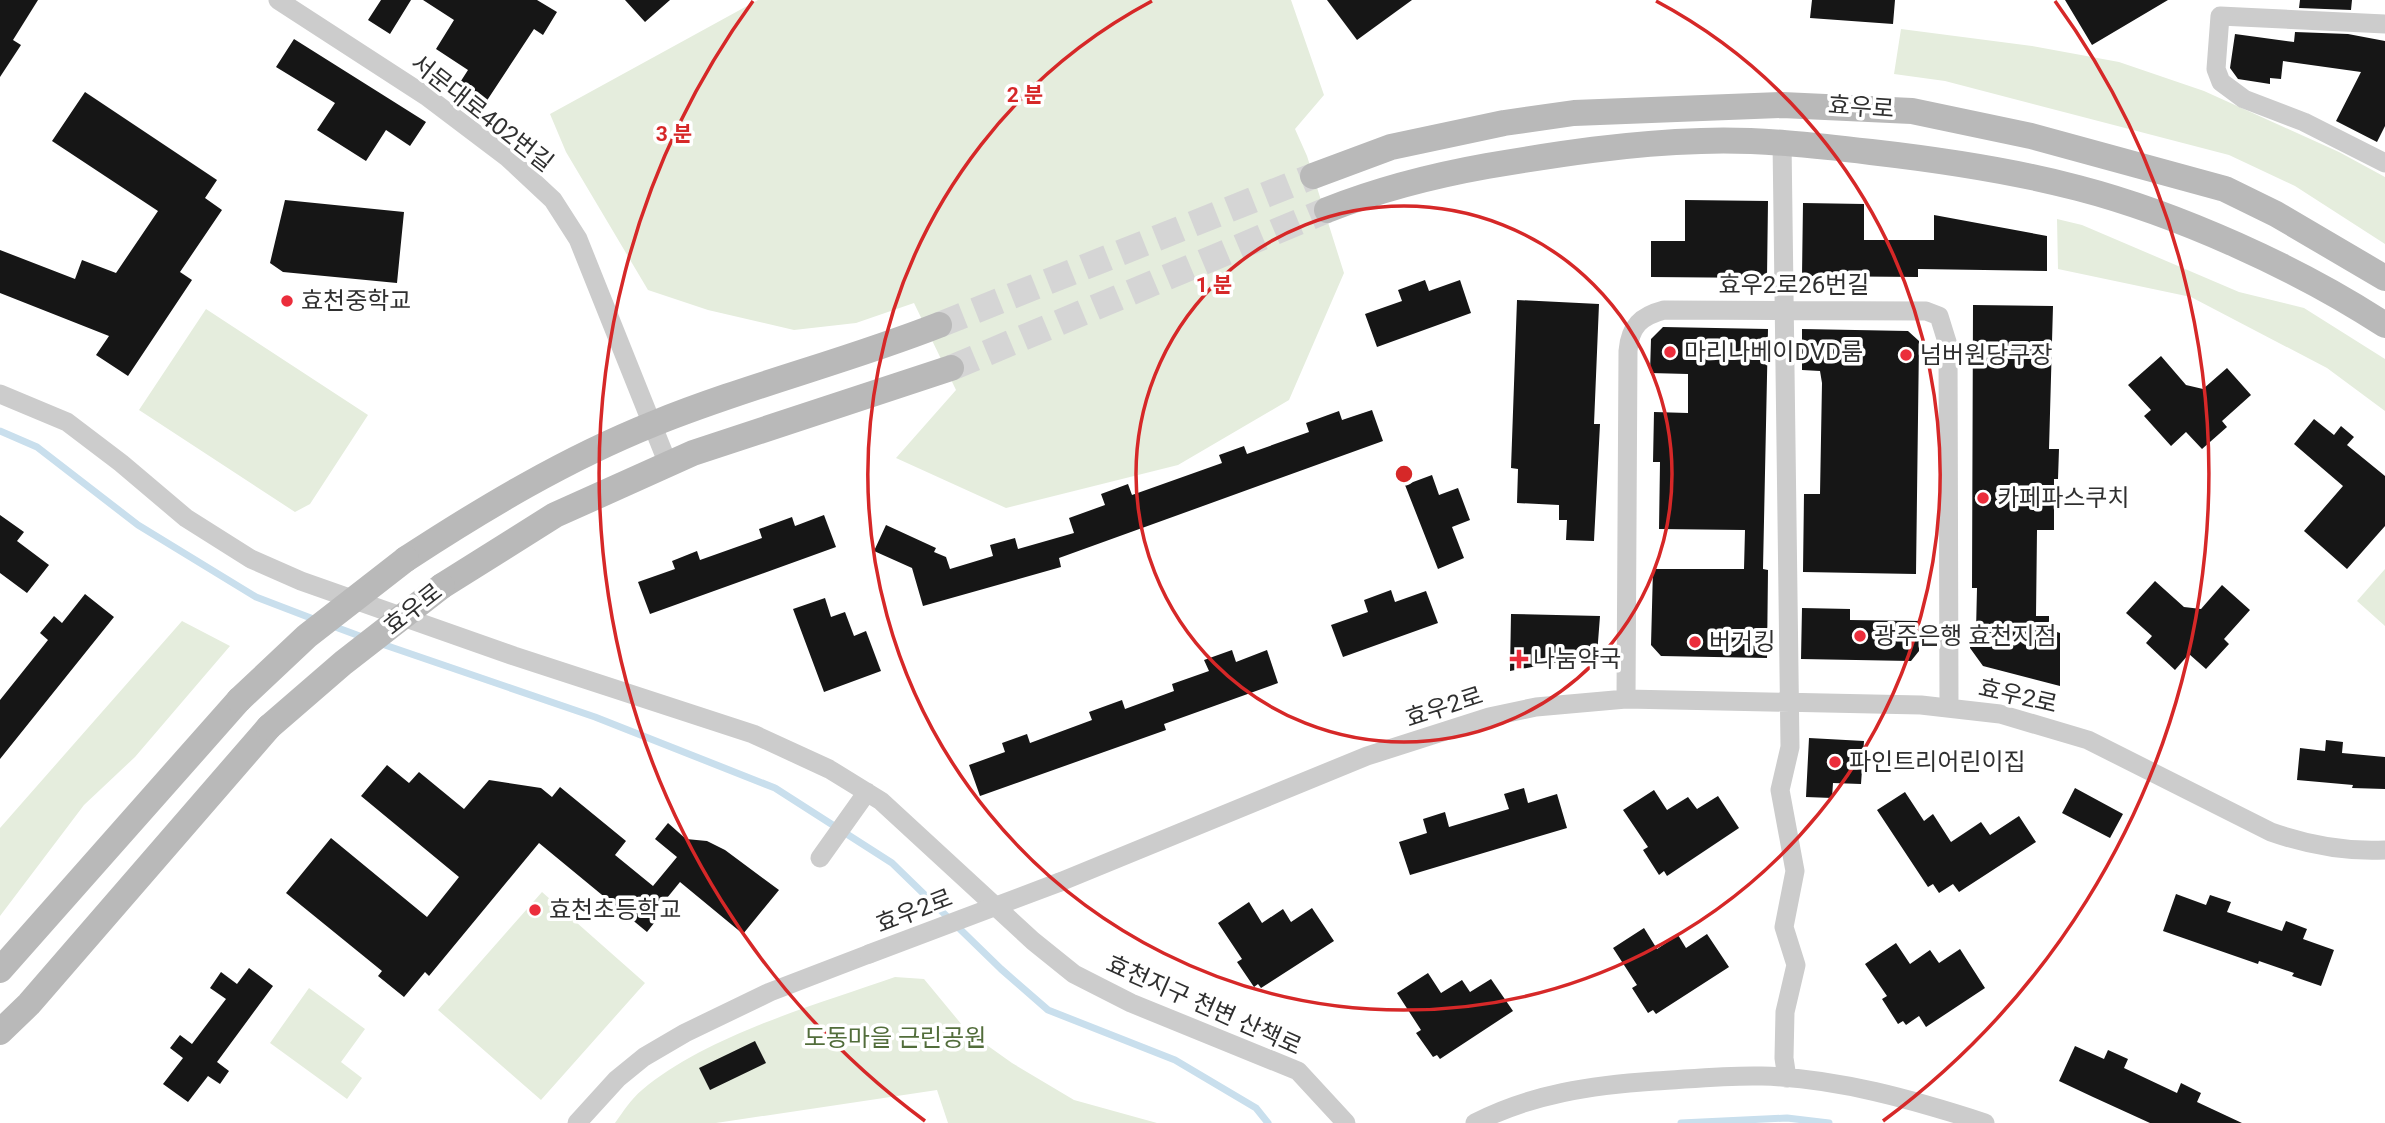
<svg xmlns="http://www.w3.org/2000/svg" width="2385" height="1123" font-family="Roboto,'Noto Sans KR',sans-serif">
  <rect width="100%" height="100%" fill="#fff"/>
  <!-- green -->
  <path fill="#e5eddd" d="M758,0h533l33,95 -29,34 12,27 37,117 -55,127 -111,65 -172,43 -110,-50 60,-68 -42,-87 -58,20 -62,7 -86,-20 -60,-20 -82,-138 -16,-38z
    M1901,29l131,17 87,16 85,29 135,61 46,25v67l-90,-58 -66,-31 -284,-74 -51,-7z
    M2057,219l25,6 157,67 65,16 81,51v52l-58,-43 -136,-71 -133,-28z
    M206,309l162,106 -58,89 -15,8 -156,-102z
    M2385,569v57l-28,-25z
    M182,621l48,25 -95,111 -51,48 -84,111v-88z
    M542,892l103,91 -104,117 -103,-90z
    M895,977l29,2 43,52 45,32 62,37 83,23h-209l-11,-33 -221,33h-101c8,-11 16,-24 27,-33 66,-55 173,-85 253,-113z
    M309,988l56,41 -24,33 21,16 -15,21 -77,-56z"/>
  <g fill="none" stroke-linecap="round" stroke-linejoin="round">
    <!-- stream -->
    <path stroke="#c9dfed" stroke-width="7" d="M0,431l37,16 101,78 118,72 60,23
      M330,625l35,13
      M379,643l216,74 180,71 117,75 109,106 47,41 127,50 81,48 12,15
      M1681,1123l106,-5 42,5"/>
  </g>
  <!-- building -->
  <path fill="#161616" d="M0,0h38l-25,40 8,5 -21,32z
    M381,0h30l-21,34 -22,-14z
    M423,0h114l20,12 -14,23 -9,-6 -48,73 -27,-18 9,-14 -32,-21 18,-29z
    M625,0h45l-25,22z
    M1327,0h85l-55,40z
    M1812,0h83l-2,24 -83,-6z
    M2065,0h103l-76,45z
    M2300,0h52l-1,10 -52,-2z
    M2295,32l53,2 37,7v85l-8,16 -41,-21 25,-49 -78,-11 -2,18 -11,-1v6l-32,-5 -8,-11 5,-34 59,8z
    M294,39l132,83 -16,24 -24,-16 -20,31 -49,-31 18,-27 -59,-36z
    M85,92l132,88 -12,18 17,12 -42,62 12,8 -64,96 -32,-21 13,-19 -109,-43v-43l75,29 7,-19 34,13 42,-62 -106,-70z
    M285,200l119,12 -7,71 -114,-11 -13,-9z
    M1685,200l83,1 -1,77 -116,-1v-36h34z
    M1803,203l61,1v36h70v-25l113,21v35l-129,-2v8l-116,-1z
    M1425,280l4,11 31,-11 11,33 -94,34 -12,-33 37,-13 -4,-11z
    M1517,300l82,4 -5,120h6l-6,117 -28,-1 1,-20h-8v-15l-42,-2 1,-34 -7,-1z
    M1973,305l80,1 -4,143h10l-1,30h-4v51h-17l-1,86h13v13l11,4v53l-77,-20 -13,-18v-17h6l1,-43h-5z
    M1663,327l105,2 -5,240 5,1 -1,88 -106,-2 -10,-11 2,-76h91l1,-39 -86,-1 1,-67h-7l1,-50 34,1v-39l-38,-1 1,-34z
    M1802,329l106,2 11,10 -3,233 -113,-2 1,-78h16l2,-111 -2,-12 -18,-1z
    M2161,356l25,29 17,4 24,-21 24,27 -29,26 5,6 -25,22 -16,-17 -15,14 -27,-30 7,-6 -23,-25z
    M1372,410l11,31 -324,117 2,9 -138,39 -11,-38 -38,-17 12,-26 50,23 -2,4 12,5 4,12 43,-13 -3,-11 25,-7 3,11 56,-16 -5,-15 36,-13 -4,-11 27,-10 4,11 90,-32 -3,-8 25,-9 3,8 62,-22 -3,-9 33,-12 3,9z
    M2314,419l20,16 7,-9 13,11 -7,8 38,31v50l-38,43 -43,-38 39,-45 -49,-42z
    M1432,475l7,20 19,-7 12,32 -18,7 12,31 -26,11 -33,-84z
    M0,515l24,17 -7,9 32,24 -22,28 -27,-20z
    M824,515l12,32 -186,67 -12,-32 37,-13 -3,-8 25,-10 3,9 62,-22 -3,-9 33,-12 3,9z
    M2155,581l29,26 17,2 21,-24 28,25 -26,29 5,5 -23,25 -17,-15 -14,16 -29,-27 6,-7 -26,-23z
    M1391,590l4,12 31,-11 12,32 -95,34 -12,-32 37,-13 -4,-12z
    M85,594l29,23 -114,142v-59l48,-60 -8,-7 14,-17 8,7z
    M825,598l6,19 14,-5 9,24 12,-5 15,40 -57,21 -31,-83z
    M1802,608l48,1v11l69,1v30l-8,10 -110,-2z
    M1511,614l89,2 -3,39 -87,16z
    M1232,650l4,12 31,-12 11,33 -114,41 2,6 -186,66 -11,-31 36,-13 -3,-9 25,-9 3,9 62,-23 -3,-8 33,-12 3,9 49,-18 -2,-7 37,-13 -5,-11z
    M1809,738l55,3 -3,43 -28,-1 -1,15 -26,-1z
    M2326,740l17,2 -1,11 43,4v32l-33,-1 1,-3 -56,-5 3,-32 25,3z
    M387,765l22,18 10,-11 45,37 25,-29 52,8 11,9 8,-10 66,54 -11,14 38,31 24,-29 -22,-18 13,-16 18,16 21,2 18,9 54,40 -36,44 -63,-52 -26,32 4,4 -11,14 -108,-89 -110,133 -4,-4 -21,25 -26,-21 4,-5 -96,-78 45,-55 96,79 32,-40 -98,-81z
    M1524,788l4,15 29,-9 10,34 -157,47 -11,-33 28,-9 -4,-14 22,-7 4,15 60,-18 -5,-15z
    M2075,788l48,26 -13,24 -48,-25z
    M1654,790l13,20 21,-13 9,12 21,-13 21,32 -72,48 -3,-5 -5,4 -16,-25 5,-3 -25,-37z
    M1905,792l19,29 9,-7 18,28 30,-20 9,13 29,-19 17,26 -77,50 -6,-8 -14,9 -6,-9 -5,3 -51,-77z
    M2176,894l30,11 4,-10 21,7 -4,10 55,19 4,-10 21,8 -4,10 31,11 -13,36 -29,-10 2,-3 -35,-12 -1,3 -95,-33z
    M1249,902l13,21 21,-14 8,13 21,-14 22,33 -73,47 -3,-4 -4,3 -17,-25 5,-3 -24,-36z
    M1644,928l13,21 21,-14 8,13 21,-14 22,33 -73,47 -3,-4 -5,3 -16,-25 5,-3 -24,-37z
    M1896,943l14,21 20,-14 9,13 21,-14 25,39 -59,39 -7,-11 -13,9 -3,-4 -5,3 -16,-25 5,-3 -22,-32z
    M249,968l24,18 -56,76 12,9 -9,13 -12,-8 -20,26 -25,-18 20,-26 -13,-10 10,-13 12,9 34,-45 -16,-11 11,-16 16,12z
    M1428,973l13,20 21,-13 8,12 21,-13 22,32 -73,48 -3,-4 -4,2 -17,-24 5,-3 -24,-37z
    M755,1041l11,22 -56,27 -11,-22z
    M2075,1046l29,13 4,-9 20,9 -4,9 53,25 4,-10 20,10 -4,9 45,21h-92l-57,-26 -34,-16z"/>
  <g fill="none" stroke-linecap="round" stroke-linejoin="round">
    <!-- secondary-tunnel -->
    <path stroke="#d5d5d5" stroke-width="26" stroke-dasharray="26 13" stroke-linecap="butt" d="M939,325l374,-149
      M951,368l376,-158"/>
    <!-- street -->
    <path stroke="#ccc" stroke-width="19" d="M278,0l148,96 82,62 45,42 25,39 90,225
      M2385,24l-165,-8 -4,53 5,13 23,17 60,23 81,41
      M1782,141l8,606 -10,43 15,81 -11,56 12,38 -11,47 -1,46 3,20
      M0,394l67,28 54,41 65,55 65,41 50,22 213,75 239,78 76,35 52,32 152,140 41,33 57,29 167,68 48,52
      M1626,699l2,-348c2,-25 13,-35 36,-41l262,1 13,5 9,29 1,362
      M820,858l47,-66
      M1060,882l307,-126 122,-39 47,-10 90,-8 295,6 79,9 88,26 183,92c37,13 75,20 114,18
      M577,1123l40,-44 27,-22 41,-24 85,-41 99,-38
      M1475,1123c56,-29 118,-38 180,-42 35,-2 71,-6 107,-5 75,2 152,24 223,47"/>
    <!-- secondary -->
    <path stroke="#b9b9b9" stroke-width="26" d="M1313,176l78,-29 113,-24 70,-10 208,-8 130,6 119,25 194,53 51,25 109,64
      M1327,210c53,-21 104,-34 160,-44 71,-12 141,-23 214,-25 57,-2 113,4 170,11 70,8 139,18 207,36 100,26 220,80 307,137
      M406,559c78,-51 160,-100 247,-135 93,-38 192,-62 286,-99
      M442,586l113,-71 138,-62 258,-85
      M0,970l239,-270
      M0,1032l29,-28 240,-277"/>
    <!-- street-bridge -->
    <path stroke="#ccc" stroke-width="19" d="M869,954l191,-72"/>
    <!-- secondary-bridge -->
    <path stroke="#b9b9b9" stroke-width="26" d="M239,700l68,-64 99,-77
      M269,727l74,-64 99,-77"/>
  </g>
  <!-- distance rings -->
  <g fill="none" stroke="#d62828" stroke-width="3.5">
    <circle cx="1404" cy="474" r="268"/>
    <path d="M1656 1A536 536 0 1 1 1152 1"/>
    <path d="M925 1121A805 805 0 0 1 753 1M2055 1A805 805 0 0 1 1883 1121"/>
  </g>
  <!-- markers -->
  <g fill="#eb2d3b" stroke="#fff" stroke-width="2.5">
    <circle cx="287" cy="301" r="7"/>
    <circle cx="1670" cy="352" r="7"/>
    <circle cx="1906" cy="355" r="7"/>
    <circle cx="1983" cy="498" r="7"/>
    <circle cx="1860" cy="636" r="7"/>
    <circle cx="1695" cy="642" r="7"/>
    <path d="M1515.5 648.5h7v7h7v7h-7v7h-7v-7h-7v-7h7z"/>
    <circle cx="1835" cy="762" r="7"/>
    <circle cx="535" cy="910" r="7"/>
  </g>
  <g text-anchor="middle" stroke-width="7" stroke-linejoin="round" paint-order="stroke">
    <!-- street labels -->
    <g font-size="24" fill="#2f2f2f" stroke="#fff">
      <text transform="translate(1861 107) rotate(4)" y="8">효우로</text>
      <text transform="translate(482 113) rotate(38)" y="8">서문대로402번길</text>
      <text x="1794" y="293">효우2로26번길</text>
      <text transform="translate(413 609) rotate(-38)" y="8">효우로</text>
      <text transform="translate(2018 696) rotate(13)" y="8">효우2로</text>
      <text transform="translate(1444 707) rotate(-18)" y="8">효우2로</text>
      <text transform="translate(914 911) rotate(-21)" y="8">효우2로</text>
      <text transform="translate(1204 1005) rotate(24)" y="8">효천지구 천변 산책로</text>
    </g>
    <!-- poi labels -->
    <g font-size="24" fill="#2f2f2f" stroke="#fff" text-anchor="start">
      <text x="301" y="309">효천중학교</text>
      <text x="1684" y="360">마리나베이DVD룸</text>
      <text x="1920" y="363">넘버원당구장</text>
      <text x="1997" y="506">카페파스쿠치</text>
      <text x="1874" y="644">광주은행 효천지점</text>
      <text x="1709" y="650">버거킹</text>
      <text x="1533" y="667">나눔약국</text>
      <text x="1849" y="770">파인트리어린이집</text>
      <text x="549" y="918">효천초등학교</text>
    </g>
    <!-- park labels -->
    <g font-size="24" fill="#526d3b" stroke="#fff">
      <text x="895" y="1046">도동마을 근린공원</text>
    </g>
  </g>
  <circle cx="1404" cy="474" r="10" fill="#d62828" stroke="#fff" stroke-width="3.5"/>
  <g font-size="21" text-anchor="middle" font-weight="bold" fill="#d62828" stroke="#fff" stroke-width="7" stroke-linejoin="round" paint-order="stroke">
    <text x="1025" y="102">2 분</text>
    <text x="674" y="141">3 분</text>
    <text x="1214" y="292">1 분</text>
  </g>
</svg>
